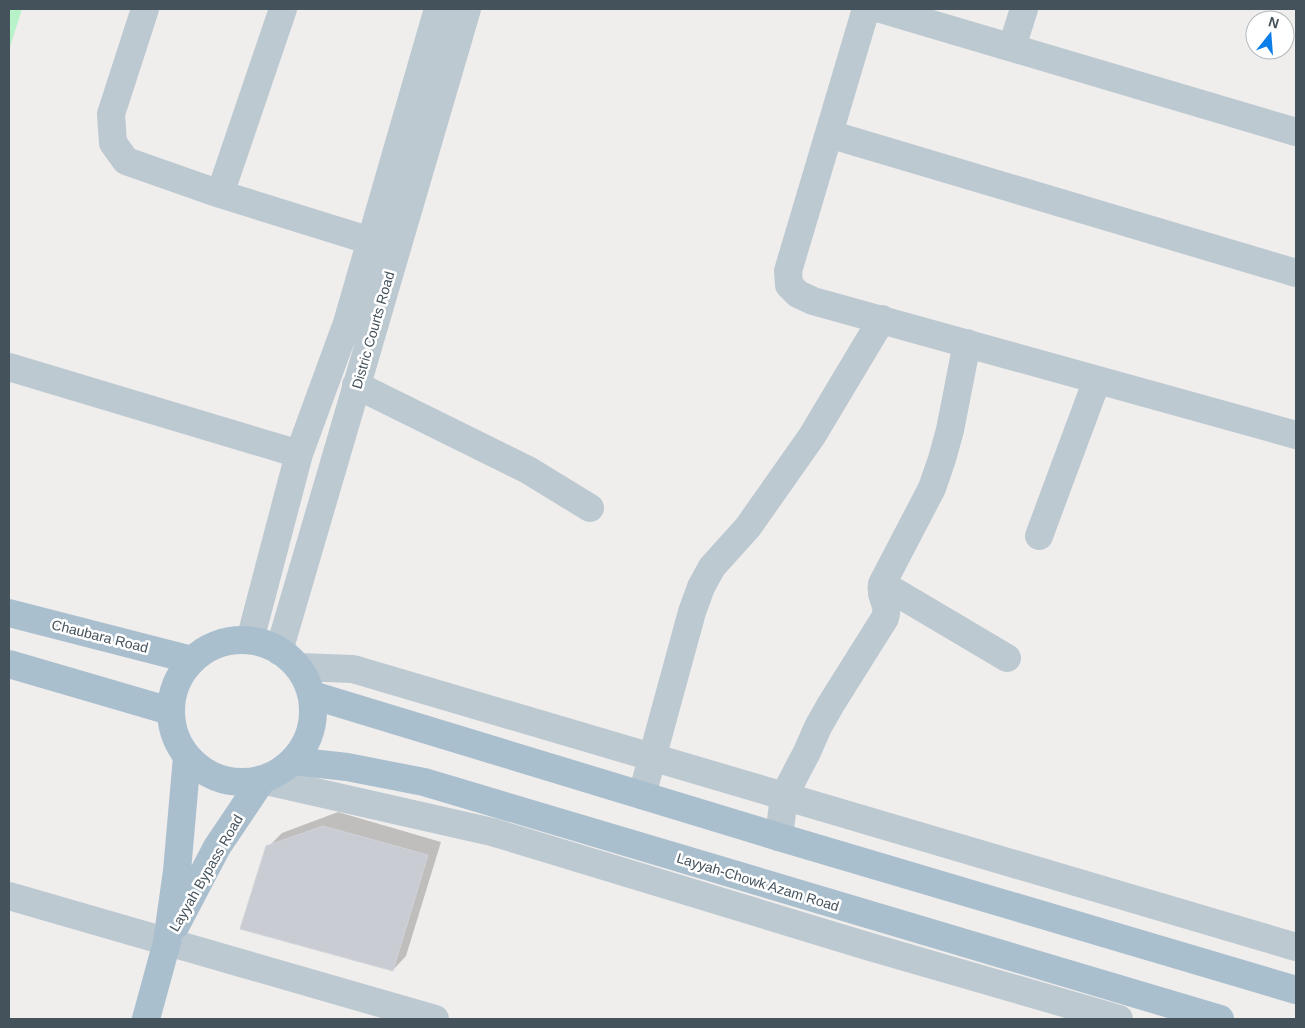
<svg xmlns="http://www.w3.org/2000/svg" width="1305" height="1028" font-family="Helvetica,sans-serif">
  <rect width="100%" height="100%" fill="#f0eded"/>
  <!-- green -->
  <path fill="#b7f2c9" d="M9,9h13l-13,41z"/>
  <!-- shadow -->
  <path fill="#0003" d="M338,812l103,30 -35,114 -13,14 -125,-123 14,-14z"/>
  <!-- building -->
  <path fill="#c9ccd2" stroke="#d0d4d9" d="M323,826l105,29 -35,116 -153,-42 26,-83z"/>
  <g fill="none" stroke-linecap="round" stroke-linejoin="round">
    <!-- minor -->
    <path stroke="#bcc9d1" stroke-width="28" d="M145,9l-34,105 2,29 13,18 94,33 151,47
      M866,9l-78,262 1,14 9,9 15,7 483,134
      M881,9l415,123
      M1012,47l12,-38
      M829,134l467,139
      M220,194l63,-185
      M9,367l290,87
      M356,385l172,85 62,38
      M1039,536l58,-156
      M882,584l125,74
      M250,640l49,-186 48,-131 91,-314
      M279,651l188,-642
      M298,667l55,2 943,278
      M262,780l230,52 375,114 252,73
      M642,795l50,-183 9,-25 11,-20 36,-40 64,-91 70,-117
      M779,837l5,-41 23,-44 11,-25 13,-23 54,-86c5,-15 -6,-19 -3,-34l50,-96 10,-29 8,-29 17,-87
      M9,896l426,123"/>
    <!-- major -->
    <path stroke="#aabfce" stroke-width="28" d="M9,613l183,47
      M171 711a71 71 0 1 1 142 0a71 71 0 1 1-142 0Z
      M9,664l161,47
      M312,695l467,142 517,153
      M293,761l54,6 77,15 796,237
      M176,925l41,-78 45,-67
      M146,1019l21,-77 10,-71 10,-114"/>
  </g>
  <g text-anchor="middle" stroke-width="5" stroke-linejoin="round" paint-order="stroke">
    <!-- street labels -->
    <g font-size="14" fill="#44525c" stroke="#fff">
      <text transform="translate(373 330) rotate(-74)" y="5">Distric Courts Road</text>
      <text transform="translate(100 636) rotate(14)" y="5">Chaubara Road</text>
      <text transform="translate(206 873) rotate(-60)" y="5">Layyah Bypass Road</text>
      <text transform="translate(758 882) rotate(17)" y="5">Layyah-Chowk Azam Road</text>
    </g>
  </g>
  <!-- border -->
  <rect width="1305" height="1028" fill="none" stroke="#44525c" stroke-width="20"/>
  <!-- north arrow -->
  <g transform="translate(1270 35) rotate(17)"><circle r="24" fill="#ffffff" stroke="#b4babe"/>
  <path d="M0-4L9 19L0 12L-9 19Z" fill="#0c7eea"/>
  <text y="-8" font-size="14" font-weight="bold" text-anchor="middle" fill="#44525c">N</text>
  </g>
</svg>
